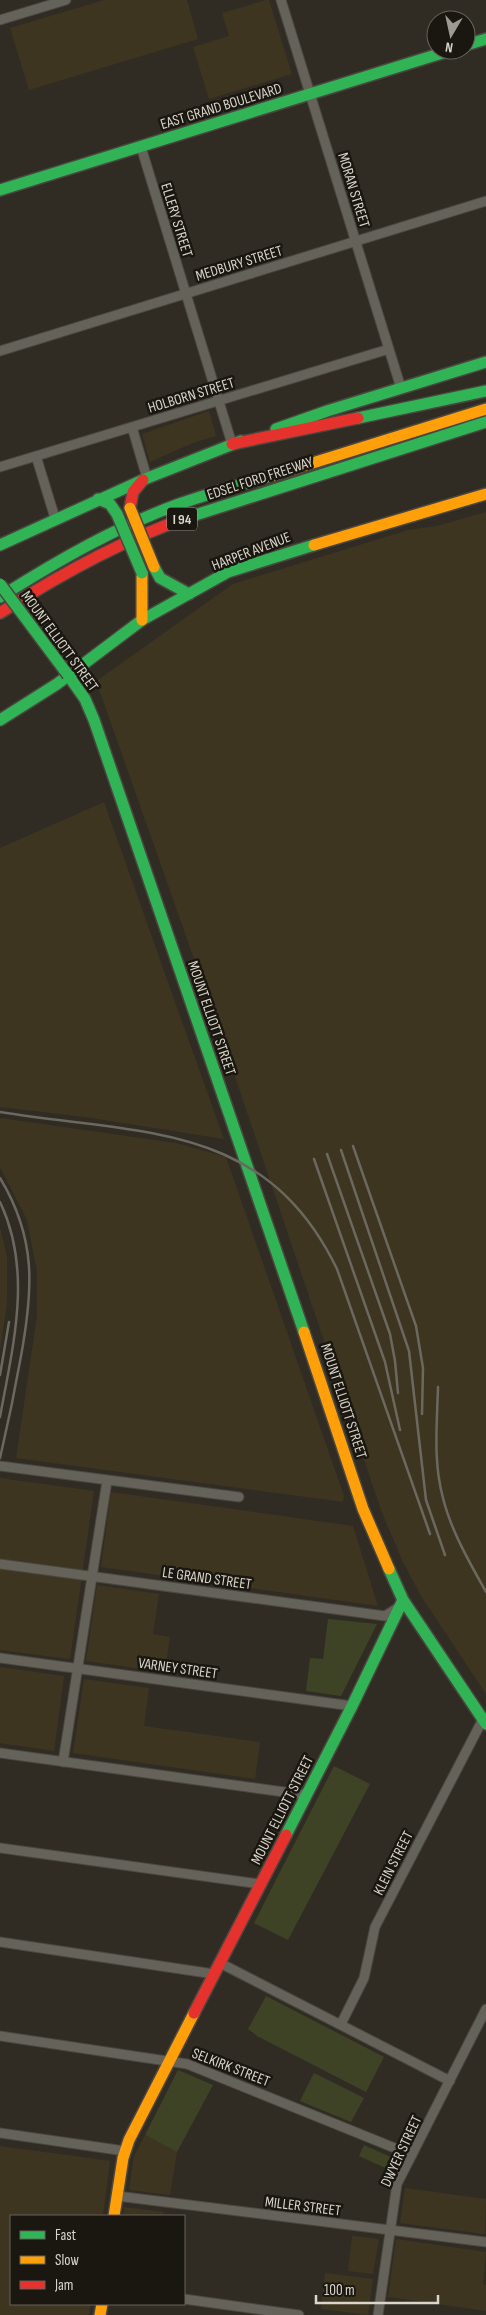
<svg xmlns="http://www.w3.org/2000/svg" width="486" height="2315" font-family="'Sofia Sans Condensed',sans-serif">
  <rect width="100%" height="100%" fill="#302c24"/>
  <!-- built -->
  <path fill="#3e3521" d="M104,0h83l11,39 -169,51 -19,-62z
    M266,0h3l23,74 -83,25 -16,-52 36,-11 -7,-23z
    M209,411l7,25 -21,6 -45,20 -8,-28z
    M486,512v1182l-65,-98 -19,-36 -21,-50 -159,-472 -121,-343 -6,-13 138,-98 175,-54 29,-4z
    M104,802l76,214 44,123 -139,-22 -85,-10v-259z
    M0,1118l176,25 50,14 118,339 -1,6 -327,-44 21,-142v-45l-10,-51 -27,-53z
    M0,1228l7,28v47l-7,48z
    M0,1478l94,13 -24,168 -70,-9z
    M111,1492l242,34 25,80 -277,-39z
    M97,1585l62,9 -6,40 17,3 -5,35 -79,-11z
    M0,1667l64,9 -10,75 -54,-8z
    M84,1679l65,9 -5,38 116,16 -5,37 -182,-26z
    M145,2135l32,17 -7,43 -41,-5 5,-34z
    M0,2146l110,15 -7,55h-92v88h80l-2,11h-89z
    M405,2188l81,11 -1,35 -85,-11z
    M124,2207l40,5 -1,4h-40z
    M352,2236l27,3 -6,35 -25,-3z
    M396,2239l90,13 -3,32 3,1v26l-98,-14z
    M325,2273l48,6 -5,36 -47,-6z"/>
  <!-- green -->
  <path fill="#3f4325" d="M328,1619l49,5 -36,72 -35,-5 4,-33 13,1z
    M334,1766l36,18 -82,156 -34,-17z
    M266,1996l118,61 -18,35 -109,-56 -9,-7z
    M178,2070l35,15 -36,67 -32,-17z
    M314,2073l50,25 -13,24 -51,-21z
    M364,2145l33,15 -5,11 -33,-15z"/>
  <g fill="none" stroke-linecap="round" stroke-linejoin="round">
    <defs>
      <path id="street" d="M281,0l120,388
        M0,20l66,-20
        M141,147l91,297
        M0,351l486,-150
        M132,427l15,51
        M36,456l19,62
        M0,467l389,-118
        M0,1466l239,31
        M0,1564l385,52 14,-9
        M0,1658l352,48
        M0,1753l306,42
        M63,1762l44,-281
        M0,1848l260,36
        M0,1942l214,32
        M220,1963l230,118
        M341,2024l23,-46 11,-51 108,-208
        M0,2036l187,28 225,91
        M0,2133l125,18
        M117,2196l369,46
        M184,2299l115,16
        M378,2315l19,-131 89,-175"/>
      <path id="fast" d="M466,45l20,-6
        M0,190l452,-140
        M358,418l128,-27
        M276,429l51,-18 159,-49
        M98,499l12,5 7,10
        M189,517l297,-95
        M0,545l145,-66 96,-38
        M154,567l6,11 29,16
        M0,597c57,-36 116,-70 179,-93 31,-11 64,-20 95,-29
        M68,675l17,24 9,21 210,612
        M0,720l57,-36 85,-64 86,-48 86,-27
        M389,1569l14,31 83,124
        M286,1835l66,-129 51,-106"/>
      <path id="slow" d="M274,475l212,-66
        M314,545l172,-51
        M142,573v47
        M304,1332l59,177 26,60
        M114,2216l9,-58 6,-18 65,-127
        M100,2315l2,-11"/>
      <path id="jam" d="M232,444l126,-26
        M130,508l3,-16 10,-12
        M0,613c59,-38 122,-73 189,-96
        M194,2013l92,-178"/>
    </defs>
    <!-- street casing -->
    <use href="#street" stroke="#4a4740" stroke-width="11"/>
    <!-- fast casing -->
    <use href="#fast" stroke="#4a4740" stroke-width="14"/>
    <!-- slow casing -->
    <use href="#slow" stroke="#4a4740" stroke-width="14"/>
    <!-- jam casing -->
    <use href="#jam" stroke="#4a4740" stroke-width="14"/>
    <!-- street -->
    <use href="#street" stroke="#65625a" stroke-width="9"/>
    <!-- fast -->
    <use href="#fast" stroke="#30b455" stroke-width="11"/>
    <!-- slow -->
    <use href="#slow" stroke="#ff9f0a" stroke-width="11"/>
    <!-- jam -->
    <use href="#jam" stroke="#e5322d" stroke-width="11"/>
    <!-- rail -->
    <path stroke="#6b6860" stroke-width="2.5" d="M0,1112c139,23 265,8 337,157l93,265
      M353,1146l63,180 7,42 -1,46
      M341,1150l68,201 17,149 19,55
      M327,1154l63,180 5,27 3,32
      M314,1159l71,203 15,68
      M0,1178c37,61 33,112 21,178 -6,34 -13,68 -21,102
      M0,1202c33,69 13,143 0,215
      M0,1375l9,-53
      M438,1387c-1,37 -5,75 5,111 8,33 27,65 43,94"/>
    <defs>
      <path id="fast-bridge" d="M117,514l25,59
        M0,584l68,91"/>
      <path id="slow-bridge" d="M130,508l24,59"/>
    </defs>
    <!-- fast-bridge casing -->
    <use href="#fast-bridge" stroke="#4a4740" stroke-width="14" stroke-linecap="butt"/>
    <!-- slow-bridge casing -->
    <use href="#slow-bridge" stroke="#4a4740" stroke-width="14" stroke-linecap="butt"/>
    <!-- fast-bridge -->
    <use href="#fast-bridge" stroke="#30b455" stroke-width="11"/>
    <!-- slow-bridge -->
    <use href="#slow-bridge" stroke="#ff9f0a" stroke-width="11"/>
  </g>
  <g text-anchor="middle" stroke-width="5" stroke-linejoin="round" paint-order="stroke">
    <!-- shield labels -->
    <rect fill="#1a1710" stroke="#a09d94" stroke-width="1" x="167" y="507.5" width="30" height="23" rx="4"/>
    <g font-size="14" font-weight="bold" fill="#dad6cc">
      <text x="182" y="524">I 94</text>
    </g>
    <!-- street labels -->
    <g font-size="15" fill="#dad6cc" stroke="#1a1710">
      <text transform="translate(221 106) rotate(-17)" y="5">EAST GRAND BOULEVARD</text>
      <text transform="translate(354 190) rotate(73)" y="5">MORAN STREET</text>
      <text transform="translate(177 220) rotate(73)" y="5">ELLERY STREET</text>
      <text transform="translate(239 263) rotate(-17)" y="5">MEDBURY STREET</text>
      <text transform="translate(191 395) rotate(-17)" y="5">HOLBORN STREET</text>
      <text transform="translate(260 478) rotate(-18)" y="5">EDSEL FORD FREEWAY</text>
      <text transform="translate(251 551) rotate(-21)" y="5">HARPER AVENUE</text>
      <text transform="translate(60 641) rotate(54)" y="5">MOUNT ELLIOTT STREET</text>
      <text transform="translate(212 1018) rotate(71)" y="5">MOUNT ELLIOTT STREET</text>
      <text transform="translate(344 1401) rotate(72)" y="5">MOUNT ELLIOTT STREET</text>
      <text transform="translate(207 1578) rotate(8)" y="5">LE GRAND STREET</text>
      <text transform="translate(178 1668) rotate(8)" y="5">VARNEY STREET</text>
      <text transform="translate(282 1810) rotate(-63)" y="5">MOUNT ELLIOTT STREET</text>
      <text transform="translate(393 1863) rotate(-63)" y="5">KLEIN STREET</text>
      <text transform="translate(231 2067) rotate(21)" y="5">SELKIRK STREET</text>
      <text transform="translate(401 2151) rotate(-65)" y="5">DWYER STREET</text>
      <text transform="translate(303 2206) rotate(7)" y="5">MILLER STREET</text>
    </g>
  </g>
  <!-- legend -->
  <rect x="10" y="2215" width="175" height="90" fill="#1a1710" stroke="#67635b"/>
  <rect x="20" y="2231" width="25" height="8" fill="#30b455" stroke="#67635b"/>
  <text x="55" y="2240" font-size="15" fill="#dad6cc">Fast</text>
  <rect x="20" y="2256" width="25" height="8" fill="#ff9f0a" stroke="#67635b"/>
  <text x="55" y="2265" font-size="15" fill="#dad6cc">Slow</text>
  <rect x="20" y="2281" width="25" height="8" fill="#e5322d" stroke="#67635b"/>
  <text x="55" y="2290" font-size="15" fill="#dad6cc">Jam</text>
  <!-- north arrow -->
  <g transform="translate(451 35) rotate(189)"><circle r="24" fill="#1a1710" stroke="#67635b"/>
  <path d="M0-4L9 19L0 12L-9 19Z" fill="#9e9a91"/>
  <text y="-8" font-size="14" font-weight="bold" text-anchor="middle" fill="#dad6cc">N</text>
  </g>
  <!-- scale -->
  <path d="M316 2295v8h122v-8" fill="none" stroke="#dad6cc" stroke-width="2.5"/>
  <text x="324" y="2295" font-size="15" fill="#dad6cc" stroke="#1a1710" stroke-width="4" paint-order="stroke">100 m</text>
</svg>
